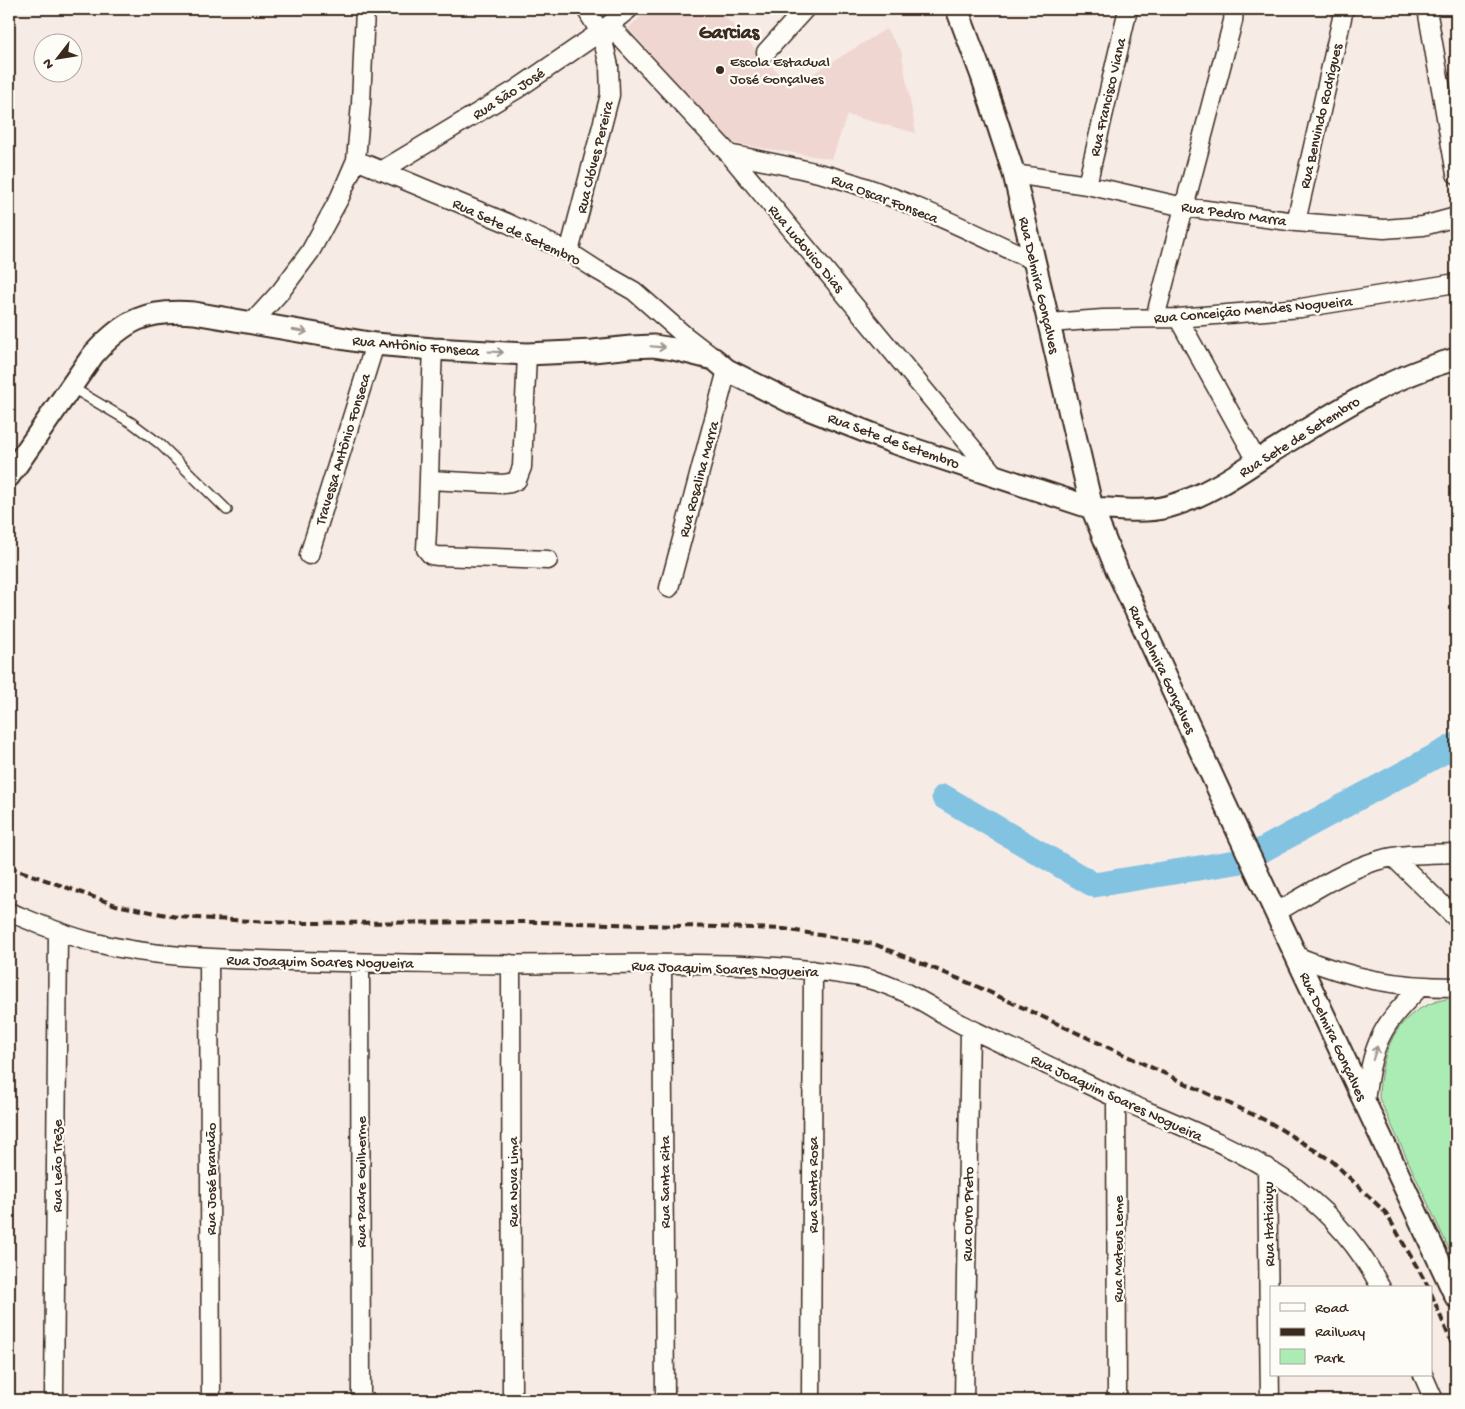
<svg xmlns="http://www.w3.org/2000/svg" width="1465" height="1409" font-family="'Gochi Hand',sans-serif">
  <rect width="100%" height="100%" fill="#f7ebe6"/>
  <filter id="ink" filterUnits="userSpaceOnUse"><feTurbulence type="fractalNoise" baseFrequency=".02" numOctaves="2"/><feDisplacementMap in="SourceGraphic" scale="10" xChannelSelector="R" yChannelSelector="G"/><feConvolveMatrix kernelMatrix="1 2 1 2 8 2 1 2 1" color-interpolation-filters="sRGB"/></filter>
  <g filter="url(#ink)">
    <!-- built -->
    <path fill="#f0d6d1" d="M650,9h68l73,78 95,-58 15,21 15,83 -69,-18 -15,44 -101,-16 -103,-115z"/>
    <!-- green -->
    <path fill="#abecb5" stroke="#738b6a" d="M1456,997v267l-77,-166c1,-37 12,-79 51,-94 8,-4 17,-5 26,-7z"/>
    <g fill="none" stroke-linecap="round" stroke-linejoin="round">
      <!-- river -->
      <path stroke="#82c3e2" stroke-width="25" d="M944,797l150,88 148,-24 214,-116"/>
      <defs>
        <path id="service" d="M71,387l61,36 28,21 67,66"/>
        <path id="minor" d="M1427,9l29,165
          M609,25l120,129 268,324
          M766,52l39,-43
          M729,154c33,7 68,13 101,22 70,20 138,54 204,85
          M356,160l149,62 64,30 28,18 37,21 49,43 31,24
          M381,171l136,-82 83,-57 29,-23
          M1014,174l73,11 97,22 112,15 88,7 39,-3 33,-9
          M1087,185l41,-176
          M1296,222l48,-213
          M569,252l41,-157 -1,-29 -4,-17 -5,-17 -14,-23
          M1155,318l78,-297 1,-12
          M1178,318l79,143
          M252,323l29,-32 29,-39 30,-55 16,-37 5,-57 4,-94
          M1049,323l54,-4 75,-1 123,-10 155,-25
          M433,349c-3,67 -3,134 -7,200l5,6 7,1 110,4
          M430,480l73,4 7,-1 7,-3 5,-13 5,-113
          M309,555l66,-211
          M669,588l58,-218
          M1393,857l63,61
          M9,912c27,11 54,23 83,30 67,17 138,17 207,19 96,3 193,4 289,3 86,0 174,-3 259,11 17,2 34,7 50,14 25,10 47,27 72,39 26,13 54,25 80,38 25,11 49,24 74,35 105,45 202,78 258,187
          M1277,912c31,-18 64,-40 99,-51 26,-8 54,-7 80,-8
          M1296,956c58,23 98,31 160,31
          M209,958l2,442
          M360,963l1,437
          M511,964l1,436
          M662,964l3,436
          M1116,1098l1,302
          M1365,1101c3,-22 6,-45 16,-65 9,-19 25,-34 39,-49
          M1267,1167l3,233
          M1423,1375l11,25
          M54,1400l4,-468
          M811,1400l2,-430
          M964,1400l6,-371"/>
        <path id="tertiary" d="M957,9l25,67 32,98 78,334 25,62 121,262 218,465
          M9,476l84,-121c31,-35 54,-46 101,-42l181,31 58,5 94,5 66,-3 38,-4 23,-1 20,3 40,10 13,11 66,33 102,40 197,65c24,1 51,5 75,-1 38,-10 72,-34 104,-55 59,-37 117,-75 185,-93"/>
      </defs>
      <!-- service casing -->
      <use href="#service" stroke="#3b2a1e" stroke-width="12"/>
      <!-- minor casing -->
      <use href="#minor" stroke="#3b2a1e" stroke-width="21"/>
      <!-- tertiary casing -->
      <use href="#tertiary" stroke="#3b2a1e" stroke-width="25"/>
      <!-- service -->
      <use href="#service" stroke="#fdfcf7" stroke-width="9"/>
      <!-- minor -->
      <use href="#minor" stroke="#fdfcf7" stroke-width="18"/>
      <!-- tertiary -->
      <use href="#tertiary" stroke="#fdfcf7" stroke-width="21"/>
      <!-- rail -->
      <path stroke="#3b2a1e" stroke-width="4" stroke-dasharray="8 4" stroke-linecap="butt" d="M9,867l107,38 61,12 113,6 252,-1 242,7 90,15 100,41 295,137 63,39 54,52 43,75
        M1431,1293l25,61"/>
    </g>
    <!-- one-way arrows -->
    <defs><path id="oneway-shaft" d="M-6 0H5M1.5-3L5.5 0L1.5 3" fill="none" stroke-width="1.6" stroke-linecap="round" stroke-linejoin="round" transform="scale(1.25)"/></defs>
    <g stroke="#9c938a">
      <use href="#oneway-shaft" transform="translate(300 331) rotate(10)"/>
      <use href="#oneway-shaft" transform="translate(658 347) rotate(5)"/>
      <use href="#oneway-shaft" transform="translate(496 352) rotate(3)"/>
      <use href="#oneway-shaft" transform="translate(1375 1053) rotate(-72)"/>
    </g>
  </g>
  <!-- markers -->
  <circle fill="#3b2a1e" stroke="#fdfcf7" stroke-width="2" cx="720" cy="70" r="5"/>
  <g text-anchor="middle" stroke-width="4.5" stroke-linejoin="round" paint-order="stroke">
    <!-- poi labels -->
    <g font-size="15" fill="#3b2a1e" stroke="#fdfcf7" text-anchor="start">
      <text x="730" y="66">Escola Estadual<tspan x="730" dy="17">José Gonçalves</tspan></text>
    </g>
    <!-- street labels -->
    <g font-size="15" fill="#3b2a1e" stroke="#fdfcf7">
      <text transform="translate(508 93) rotate(-33)" y="5">Rua São José</text>
      <text transform="translate(1107 97) rotate(-77)" y="5">Rua Francisco Viana</text>
      <text transform="translate(1320 116) rotate(-77)" y="5">Rua Benvindo Rodrigues</text>
      <text transform="translate(594 157) rotate(-76)" y="5">Rua Clóves Pereira</text>
      <text transform="translate(885 198) rotate(21)" y="5">Rua Oscar Fonseca</text>
      <text transform="translate(1234 213) rotate(8)" y="5">Rua Pedro Marra</text>
      <text transform="translate(517 231) rotate(25)" y="5">Rua Sete de Setembro</text>
      <text transform="translate(807 248) rotate(50)" y="5">Rua Ludovico Dias</text>
      <text transform="translate(1040 285) rotate(77)" y="5">Rua Delmira Gonçalves</text>
      <text transform="translate(1253 309) rotate(-5)" y="5">Rua Conceição Mendes Nogueira</text>
      <text transform="translate(416 345) rotate(5)" y="5">Rua Antônio Fonseca</text>
      <text transform="translate(1299 436) rotate(-32)" y="5">Rua Sete de Setembro</text>
      <text transform="translate(894 440) rotate(20)" y="5">Rua Sete de Setembro</text>
      <text transform="translate(342 449) rotate(-73)" y="5">Travessa Antônio Fonseca</text>
      <text transform="translate(698 479) rotate(-75)" y="5">Rua Rosalina Marra</text>
      <text transform="translate(1163 669) rotate(65)" y="5">Rua Delmira Gonçalves</text>
      <text transform="translate(320 961) rotate(1)" y="5">Rua Joaquim Soares Nogueira</text>
      <text transform="translate(725 968) rotate(2)" y="5">Rua Joaquim Soares Nogueira</text>
      <text transform="translate(1334 1036) rotate(65)" y="5">Rua Delmira Gonçalves</text>
      <text transform="translate(1117 1097) rotate(25)" y="5">Rua Joaquim Soares Nogueira</text>
      <text transform="translate(56 1166) rotate(-90)" y="5">Rua Leão Treze</text>
      <text transform="translate(210 1179) rotate(-90)" y="5">Rua José Brandão</text>
      <text transform="translate(360 1182) rotate(-90)" y="5">Rua Padre Guilherme</text>
      <text transform="translate(512 1182) rotate(-90)" y="5">Rua Nova Lima</text>
      <text transform="translate(664 1182) rotate(-90)" y="5">Rua Santa Rita</text>
      <text transform="translate(812 1185) rotate(-90)" y="5">Rua Santa Rosa</text>
      <text transform="translate(967 1214) rotate(-89)" y="5">Rua Ouro Preto</text>
      <text transform="translate(1268 1224) rotate(-91)" y="5">Rua Itatiaiuçu</text>
      <text transform="translate(1117 1249) rotate(-90)" y="5">Rua Mateus Leme</text>
    </g>
    <!-- district labels -->
    <g font-size="20" font-weight="bold" fill="#3b2a1e" stroke="#fdfcf7">
      <text x="729" y="38">Garcias</text>
    </g>
  </g>
  <!-- margin -->
  <rect width="1465" height="1409" fill="none" stroke="#fdfcf7" stroke-width="30"/>
  <rect x="15" y="15" width="1435" height="1379" fill="none" stroke="#3b2a1e" stroke-width="2" filter="url(#ink)"/>
  <!-- legend -->
  <rect x="1270" y="1286" width="162" height="90" fill="#fdfcf7" stroke="#afa8a0"/>
  <rect x="1280" y="1303" width="25" height="8" fill="#fdfcf7" stroke="#afa8a0"/>
  <text x="1315" y="1312" font-size="15" fill="#3b2a1e">Road</text>
  <rect x="1280" y="1328" width="25" height="8" fill="#3b2a1e" stroke="#afa8a0"/>
  <text x="1315" y="1336" font-size="15" fill="#3b2a1e">Railway</text>
  <rect x="1280" y="1349" width="25" height="15" fill="#abecb5" stroke="#afa8a0"/>
  <text x="1315" y="1362" font-size="15" fill="#3b2a1e">Park</text>
  <!-- north arrow -->
  <g transform="translate(58 58) rotate(239)"><circle r="24" fill="#fdfcf7" stroke="#afa8a0"/>
  <path d="M0-4L9 19L0 12L-9 19Z" fill="#3b2a1e"/>
  <text y="-8" font-size="14" font-weight="bold" text-anchor="middle" fill="#3b2a1e">N</text>
  </g>
</svg>
